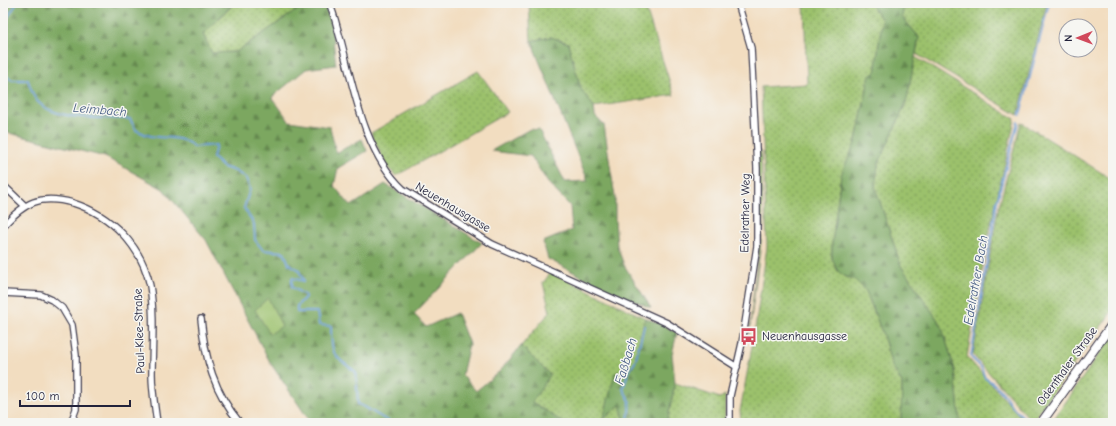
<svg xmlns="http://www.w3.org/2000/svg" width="1116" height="426" font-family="'Comic Neue',sans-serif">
  <defs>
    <pattern id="grass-dots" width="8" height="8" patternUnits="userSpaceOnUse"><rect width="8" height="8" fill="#9bc16c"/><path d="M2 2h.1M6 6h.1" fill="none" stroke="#7e9c5a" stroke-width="1.8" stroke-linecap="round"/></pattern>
    <pattern id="forest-firs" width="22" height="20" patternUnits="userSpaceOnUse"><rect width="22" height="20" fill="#7ca760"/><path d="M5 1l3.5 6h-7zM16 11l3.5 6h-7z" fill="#658850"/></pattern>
  </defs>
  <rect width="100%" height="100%" fill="#f6f6f2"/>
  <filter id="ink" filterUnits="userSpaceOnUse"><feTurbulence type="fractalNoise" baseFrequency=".025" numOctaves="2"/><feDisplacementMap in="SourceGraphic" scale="8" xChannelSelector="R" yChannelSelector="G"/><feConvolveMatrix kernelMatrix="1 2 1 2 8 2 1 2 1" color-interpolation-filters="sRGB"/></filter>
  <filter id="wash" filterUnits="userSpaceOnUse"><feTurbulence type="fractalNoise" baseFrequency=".012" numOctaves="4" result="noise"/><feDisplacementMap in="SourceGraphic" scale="16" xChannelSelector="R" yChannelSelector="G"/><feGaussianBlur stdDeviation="0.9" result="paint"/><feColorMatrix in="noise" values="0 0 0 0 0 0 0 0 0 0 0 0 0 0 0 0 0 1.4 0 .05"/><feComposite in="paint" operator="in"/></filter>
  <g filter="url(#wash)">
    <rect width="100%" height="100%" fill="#f2ddc0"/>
    <!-- grass -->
    <path fill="url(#grass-dots)" stroke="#5e7254" d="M229,3h78l-71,49 -25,1 -8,-19 29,-28z
      M529,3h115l30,92 -80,12 -13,-18 -13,-46 -17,-6 -20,4z
      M804,3h66l12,17 -7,54 -5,1 -14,66 -16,40 -8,63v14l5,12 6,6 11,3 12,12 17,44 9,31 10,17 -1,40h-160l-1,-12 14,-75 13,-89 -6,-160 46,-3z
      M904,3h143l-29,112 -102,-61 3,-17 -17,-20z
      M915,57l100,62 -28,123 -20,115 59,66h-66l-5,-53 -14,-45 -40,-59 -26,-79 3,-22 28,-62z
      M478,71l30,41 -112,64 -9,-9 -16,-34z
      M1021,122l92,58v130l-82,113h-4l2,-5 -56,-63 24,-141z
      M757,151h4l2,76 -3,1z
      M760,235h2l-13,99z
      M551,272l94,46 -12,50 -30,52 17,-16 5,18 1,1h-62l-33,-21 19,-27 -29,-29 29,-34 -7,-29z
      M1113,334v89h-62z
      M675,383l45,15 5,-3v28h-58z"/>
    <!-- forest -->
    <path fill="url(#forest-firs)" stroke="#4f644e" d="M3,3h226l3,2 -29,29 9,19 24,-1 71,-49h17l7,18 5,44 -30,4 -34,28 17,24 41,6 6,26 26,-14 5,12 -29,17 -4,18 17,20 34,-22 97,59 -68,71 12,13 31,-14 12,31 -7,31 14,16 24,-20 21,-25 29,29 -18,27 32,21h-253l-40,-59 -65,-124 -43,-51 -58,-32 -96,-24h-6z
      M870,3h34l-2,14 17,20 -13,66 -28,62 -3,22 26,79 40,59 14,45 5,53h-59l1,-40 -10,-17 -9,-31 -17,-44 -12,-12 -11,-3 -6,-6 -5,-12v-14l9,-69 15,-34 14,-67h5l7,-54z
      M551,37l17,6 13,46 13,18 1,9 9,9 11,72v23l2,26 7,19 27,43 -51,-22 -52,-27 -5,-17 29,-12 -2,-24 -22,-23 -17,-27 -40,-5 39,-22 9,1 26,52 23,-1 -57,-140z
      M645,318l19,7 13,8 -5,21 3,29 -8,40 -42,-1 -5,-17 -17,15 12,-47 18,-5z"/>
    <!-- park -->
    <path fill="#9bc16c" stroke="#5e7254" d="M268,298l14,28 -12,8 -15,-24z"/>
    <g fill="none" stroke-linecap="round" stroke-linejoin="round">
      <!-- stream -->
      <path stroke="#699dd5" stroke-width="2" d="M3,25l14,-22
        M3,74l9,6h16c2,6 4,13 7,18 15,24 69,19 95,21l6,11c5,2 10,5 15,6 13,3 32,-1 42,11l23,-2 -3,13 10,9 12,4 11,7 4,11 -6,19 10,16 1,16 8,10 21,2 5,12 9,5 6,12 -12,-3v9l14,9 -9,10v6h20l2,13 12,1c0,30 2,29 25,46l2,32c13,5 22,14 35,19
        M1020,115l29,-112
        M1018,122l-21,79 -26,156 10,10 4,11c12,6 19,15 26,27 2,3 12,11 16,16
        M628,423l2,-22 -7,-12 5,-16 7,-11 9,-36"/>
    </g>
  </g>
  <g filter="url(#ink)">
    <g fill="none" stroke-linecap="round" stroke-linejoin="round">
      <defs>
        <path id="minor" d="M329,3c6,12 8,26 12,38 13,49 24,113 62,148l89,55 175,79 70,44
          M3,185l21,20
          M3,226c22,-24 37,-32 70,-23 38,12 69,43 77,83 5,28 2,60 2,88 0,17 3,33 5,49
          M3,293l38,2 11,5 10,8 10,17 4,30v54l-5,14
          M201,319c4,40 13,73 39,104
          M730,423v-27l12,-53 15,-97v-78l-6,-120 -13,-45"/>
        <path id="secondary" d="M1041,423l72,-100"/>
      </defs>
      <!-- minor casing -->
      <use href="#minor" stroke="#413e4f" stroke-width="8"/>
      <!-- secondary casing -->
      <use href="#secondary" stroke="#413e4f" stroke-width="10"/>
      <!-- minor -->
      <use href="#minor" stroke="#fff" stroke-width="5.5"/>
      <!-- secondary -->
      <use href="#secondary" stroke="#fff" stroke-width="8"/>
    </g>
  </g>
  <!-- icons -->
  <defs>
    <symbol id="bus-bare" viewBox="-9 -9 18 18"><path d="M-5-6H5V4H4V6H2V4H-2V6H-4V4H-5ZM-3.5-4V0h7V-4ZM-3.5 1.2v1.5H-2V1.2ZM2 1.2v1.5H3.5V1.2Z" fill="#d1495b" stroke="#f6f6f2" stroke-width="2.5" paint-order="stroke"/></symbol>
  </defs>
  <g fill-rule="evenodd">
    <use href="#bus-bare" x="736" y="324" width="25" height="25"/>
  </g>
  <g text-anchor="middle" stroke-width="3" stroke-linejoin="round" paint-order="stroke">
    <!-- street labels -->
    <g font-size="12" fill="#22223b" stroke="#f6f6f2">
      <text transform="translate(453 207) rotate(31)" y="4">Neuenhausgasse</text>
      <text transform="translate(745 213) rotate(-89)" y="4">Edelrather Weg</text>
      <text transform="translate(139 331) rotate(-92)" y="4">Paul-Klee-Straße</text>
      <text transform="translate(1067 366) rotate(-54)" y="4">Odenthaler Straße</text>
    </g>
    <!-- poi labels -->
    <g font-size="12" fill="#22223b" stroke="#f6f6f2" text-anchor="start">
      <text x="762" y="340">Neuenhausgasse</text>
    </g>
    <!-- water labels -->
    <g font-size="13" font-style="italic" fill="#425980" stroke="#f6f6f2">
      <text transform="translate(100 109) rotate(5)" y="5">Leimbach</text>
      <text transform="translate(975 280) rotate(-80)" y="5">Edelrather Bach</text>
      <text transform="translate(625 361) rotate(-73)" y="5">Faßbach</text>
    </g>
  </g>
  <!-- margin -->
  <rect width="1116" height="426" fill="none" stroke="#f6f6f2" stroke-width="16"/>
  <!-- north arrow -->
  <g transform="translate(1078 38) rotate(269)"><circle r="19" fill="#f6f6f2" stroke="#a1a1a9"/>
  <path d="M0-3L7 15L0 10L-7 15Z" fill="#d1495b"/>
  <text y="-6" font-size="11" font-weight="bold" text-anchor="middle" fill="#22223b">N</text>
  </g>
  <!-- scale -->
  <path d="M20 400v6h110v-6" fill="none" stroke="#22223b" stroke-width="2"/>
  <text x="26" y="400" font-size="12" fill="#22223b" stroke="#f6f6f2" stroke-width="3" paint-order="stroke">100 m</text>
</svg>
